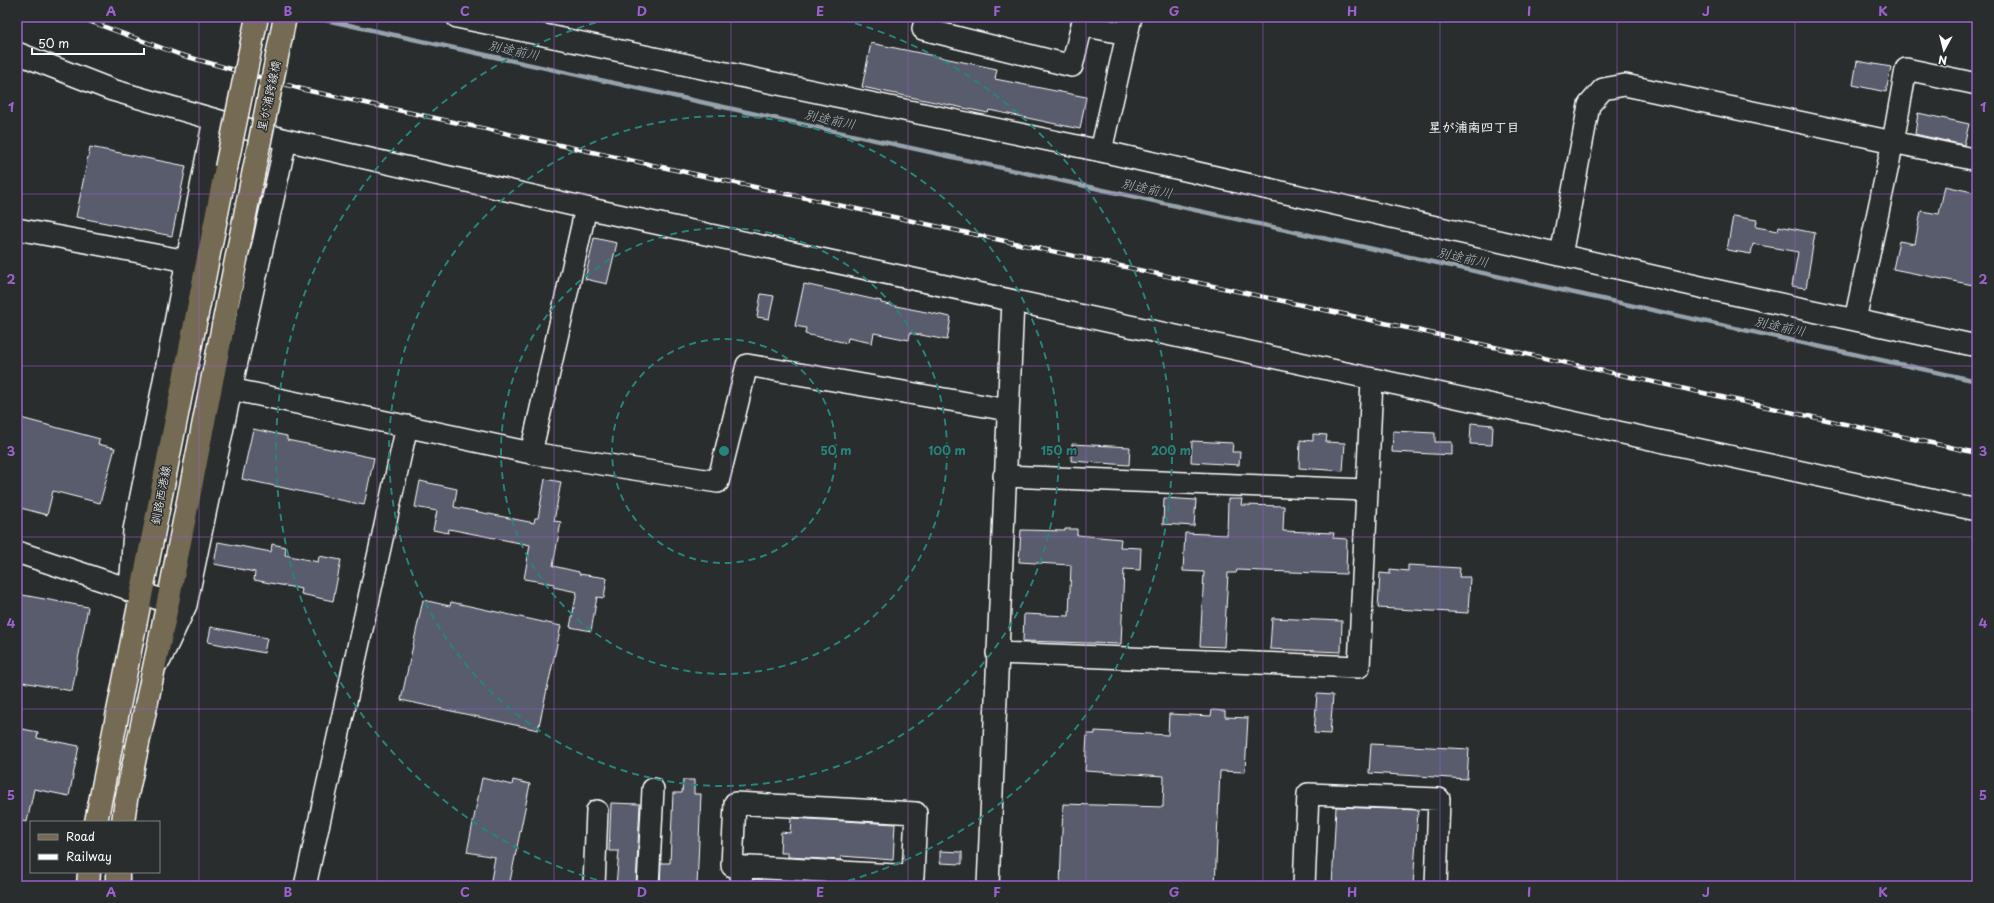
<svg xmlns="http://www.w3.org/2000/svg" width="1994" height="903" font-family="'Playpen Sans','Klee One',sans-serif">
  <rect width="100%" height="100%" fill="#2a2d2e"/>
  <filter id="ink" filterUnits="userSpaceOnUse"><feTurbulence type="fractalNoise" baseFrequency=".025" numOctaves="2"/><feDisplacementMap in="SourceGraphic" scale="8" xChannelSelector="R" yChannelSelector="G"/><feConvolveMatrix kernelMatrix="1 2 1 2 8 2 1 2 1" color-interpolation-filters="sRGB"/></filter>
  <g filter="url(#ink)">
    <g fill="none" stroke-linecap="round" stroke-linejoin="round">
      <!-- stream -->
      <path stroke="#96a3ac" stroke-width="4.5" d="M312,17l1665,364"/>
    </g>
    <!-- building -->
    <path fill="#585b6d" stroke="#fff" d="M871,43l126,26 -2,10 91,18 -6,32 -91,-19 -1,3 -126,-26z
      M1857,61l34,6 -5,25 -33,-7z
      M1918,113l51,11 -5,21 -49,-11z
      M90,147l96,19 -14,70 -96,-19z
      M1945,186l32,7v74l-4,18 -80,-16 6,-28 16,3 6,-33 18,3z
      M1733,216l24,4 -1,7 22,4 1,-5 36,7 -9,55 -14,-2 6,-34 -45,-8 -2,10 -24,-4z
      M594,238l23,5 -10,41 -22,-5z
      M804,284l77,17v2l70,14 -4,23 -37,-7 -1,7 -35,-7 -2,10 -24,-5 -1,5 -42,-9 1,-6 -11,-2z
      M761,294l13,2 -5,23 -12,-2z
      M17,417l83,22 -2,5 17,4 -15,55 -47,-12 -6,24 -30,-8z
      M1471,423l22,2 -1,20 -22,-1z
      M253,429l34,7v4l87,18 -10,47 -122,-26z
      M1393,431l42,2v9h17v13l-60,-3z
      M1313,434l14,1 -1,7 19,1 -2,28 -44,-3 1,-28 13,1z
      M1192,441l41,2 -1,9h8l-1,13 -48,-3z
      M1072,444l58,3 -1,18 -58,-4z
      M545,479l16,3 -7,39 7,1 -8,44 26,6v2l28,4 -3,20 -7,-1 -6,34 -21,-4 7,-35 -24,-5 1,-3 -30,-5 6,-34 -81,-16 -1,4 -15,-3 4,-19 -22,-4 5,-26 37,8 -3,18 80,16 1,-5h3z
      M1164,498l32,2 -2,26 -31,-2z
      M1228,499h14l-1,6 43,1 -1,25 51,2 -1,5 14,1 -1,35 -109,-4 -1,3h-8l-4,74 -24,-1 4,-74 -21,-1 2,-38 42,2z
      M1065,529h12v6l44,4 -1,8 21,1 -1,22 -16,-1 -3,75 -98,-3 1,-27 45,2 2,-51 -52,-3 2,-32 44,1z
      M218,542l53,10 1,-8 14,3 -1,8 33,7 1,-6 22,4 -8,41 -32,-7 1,-5 -48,-9 1,-8 -41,-8z
      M1408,565l52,3 -1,9h11l-2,36 -90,-5 2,-35 10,1v-5l18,2z
      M17,594l71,13 -16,84 -55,-10z
      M423,600l27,6 1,-4 110,24 -23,104 -137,-30z
      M1272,618l70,3 -1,31 -71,-3z
      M211,627l56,11 -3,15 -56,-11z
      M1317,694l16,1 -3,39 -16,-1z
      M1212,710l13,1v6l23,1 -3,54 -25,-1 -5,115h-155l3,-82 100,3 1,-31 -79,-5 2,-37h8v-3l73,4 1,-21 42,2z
      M17,728l21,4 -1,6 42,8 -10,50 -35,-7 -7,33 -10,-2z
      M1371,744l98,5 -2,30 -98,-6z
      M482,778l30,7 1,-5 17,4 -21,102h-19l5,-29 -28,-5z
      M683,780h11v14h7l-4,92h-37l1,-23h9l3,-70h9z
      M611,803l29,1 -4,82h-20l3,-35h-10z
      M1336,807l82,3 -5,76h-81z
      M791,818l104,6 -2,36 -52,-4v4l-53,-3v-4h-8l1,-21 9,1z
      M940,851l22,1v12l-22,-1z"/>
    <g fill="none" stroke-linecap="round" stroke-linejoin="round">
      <defs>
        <path id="minor" d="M457,17l644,134 604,137 272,58
          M926,17l-3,12 149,37 10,-41
          M1084,17l-2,8 45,9
          M17,53l95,37 174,50 300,68 1391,302
          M1101,151l30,-134
          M17,229l170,32
          M1561,255l28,-150 14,-16 22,-4 268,57 13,-73 71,15
          M1855,320l38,-178 84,18
          M231,389l300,64 55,-245
          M531,453l187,29 29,-117 261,45
          M1004,476l362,14
          M17,552l151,50
          M130,591l4,-61 23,-113 57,-298
          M997,653l362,14 13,-287
          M160,660l26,-55 45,-216 55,-249
          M735,803l181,10 -3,63 -181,-10z
          M305,886l102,-460
          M594,886l3,-75
          M648,886l5,-97
          M741,886l1,-19
          M988,886l25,-585
          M1304,886l4,-92 131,5 -3,87"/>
        <path id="major" d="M96,822l130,-654
          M123,822l3,-22 42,-198 85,-427
          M118,872v14
          M88,886l1,-14"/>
      </defs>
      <!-- minor casing -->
      <use href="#minor" stroke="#fff" stroke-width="24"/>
      <!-- major casing -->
      <use href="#major" stroke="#fff" stroke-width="25"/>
      <!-- minor -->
      <use href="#minor" stroke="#2a2d2e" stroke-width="21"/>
      <!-- major -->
      <use href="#major" stroke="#756b52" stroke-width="22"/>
      <defs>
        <path id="rail" d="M78,17l103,38 124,35 1043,225 629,138"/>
      </defs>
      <!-- rail casing -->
      <use href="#rail" stroke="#fff" stroke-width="4.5"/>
      <!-- rail -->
      <use href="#rail" stroke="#2a2d2e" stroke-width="3" stroke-dasharray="9" stroke-linecap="butt"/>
      <defs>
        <path id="major-bridge" d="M226,168l31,-151
          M253,175l32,-158"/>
      </defs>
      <!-- major-bridge casing -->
      <use href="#major-bridge" stroke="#fff" stroke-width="25" stroke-linecap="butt"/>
      <!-- major-bridge -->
      <use href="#major-bridge" stroke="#756b52" stroke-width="22"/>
    </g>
  </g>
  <!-- grid -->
  <path fill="none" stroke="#9c61cf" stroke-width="1" stroke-opacity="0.55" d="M199,17v869M377,17v869M554,17v869M731,17v869M908,17v869M1086,17v869M1263,17v869M1440,17v869M1617,17v869M1795,17v869M17,194h1960M17,366h1960M17,537h1960M17,709h1960"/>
  <!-- distance rings -->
  <g fill="none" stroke="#27847c" stroke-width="2" stroke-dasharray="7 5">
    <circle cx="724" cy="451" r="112"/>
    <circle cx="724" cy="451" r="223"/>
    <circle cx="724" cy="451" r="335"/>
    <path d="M620 886A447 447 0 0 1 616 17M832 17A447 447 0 0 1 828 886"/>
  </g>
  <g text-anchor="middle" stroke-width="3" stroke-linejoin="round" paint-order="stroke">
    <!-- street labels -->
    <g font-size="12" fill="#fff" stroke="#2a2d2e">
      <text transform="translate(269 96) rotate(-78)" y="4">星が浦跨線橋</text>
      <text transform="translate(161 495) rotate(-79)" y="4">釧路西港線</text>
    </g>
    <!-- water labels -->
    <g font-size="13" font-style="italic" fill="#b0bac0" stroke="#2a2d2e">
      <text transform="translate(514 50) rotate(12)" y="5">別途前川</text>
      <text transform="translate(830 119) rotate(12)" y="5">別途前川</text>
      <text transform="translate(1147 188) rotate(12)" y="5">別途前川</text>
      <text transform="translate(1463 257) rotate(12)" y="5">別途前川</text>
      <text transform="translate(1780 326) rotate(12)" y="5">別途前川</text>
    </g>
    <!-- neighbourhood labels -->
    <g font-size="13" font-weight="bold" fill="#fff" stroke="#2a2d2e">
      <text x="1474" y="132">星が浦南四丁目</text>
    </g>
  </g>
  <circle cx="724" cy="451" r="6" fill="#27847c" stroke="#2a2d2e" stroke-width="2"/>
  <g font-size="12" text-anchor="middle" font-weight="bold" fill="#27847c" stroke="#2a2d2e" stroke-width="3" stroke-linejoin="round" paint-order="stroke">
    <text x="836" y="455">50 m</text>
    <text x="947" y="455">100 m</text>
    <text x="1059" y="455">150 m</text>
    <text x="1171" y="455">200 m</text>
  </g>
  <!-- margin -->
  <rect width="1994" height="903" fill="none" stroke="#2a2d2e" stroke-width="44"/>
  <!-- legend -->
  <rect x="30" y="821" width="130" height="52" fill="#2a2d2e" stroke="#7f8182"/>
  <rect x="38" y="834" width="20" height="6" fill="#756b52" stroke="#7f8182"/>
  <text x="66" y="841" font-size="12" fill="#ffffff">Road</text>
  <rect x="38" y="854" width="20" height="6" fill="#ffffff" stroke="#7f8182"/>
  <text x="66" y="861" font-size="12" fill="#ffffff">Railway</text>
  <!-- north arrow -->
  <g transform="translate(1944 50) rotate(187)" stroke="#2a2d2e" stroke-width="3" paint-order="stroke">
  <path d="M0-3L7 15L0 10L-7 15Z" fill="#ffffff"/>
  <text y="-6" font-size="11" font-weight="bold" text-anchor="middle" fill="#ffffff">N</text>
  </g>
  <!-- scale -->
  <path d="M32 48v6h112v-6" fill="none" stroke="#ffffff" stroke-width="2"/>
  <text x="38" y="48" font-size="12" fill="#ffffff" stroke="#2a2d2e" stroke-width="3" paint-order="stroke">50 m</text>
  <rect x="22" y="22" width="1950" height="859" fill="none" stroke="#9c61cf" stroke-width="1.5"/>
  <g font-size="13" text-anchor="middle" font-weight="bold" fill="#9c61cf">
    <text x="111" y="16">A</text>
    <text x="288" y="16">B</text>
    <text x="465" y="16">C</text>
    <text x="642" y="16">D</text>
    <text x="820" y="16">E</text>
    <text x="997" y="16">F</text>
    <text x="1174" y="16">G</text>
    <text x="1352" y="16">H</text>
    <text x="1529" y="16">I</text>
    <text x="1706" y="16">J</text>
    <text x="1883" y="16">K</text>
    <text x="11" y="112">1</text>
    <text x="1983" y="112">1</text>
    <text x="11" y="284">2</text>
    <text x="1983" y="284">2</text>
    <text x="11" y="456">3</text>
    <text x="1983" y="456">3</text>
    <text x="11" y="628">4</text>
    <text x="1983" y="628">4</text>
    <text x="11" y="800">5</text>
    <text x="1983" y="800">5</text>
    <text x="111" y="897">A</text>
    <text x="288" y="897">B</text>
    <text x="465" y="897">C</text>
    <text x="642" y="897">D</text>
    <text x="820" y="897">E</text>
    <text x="997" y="897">F</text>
    <text x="1174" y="897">G</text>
    <text x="1352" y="897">H</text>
    <text x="1529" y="897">I</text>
    <text x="1706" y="897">J</text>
    <text x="1883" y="897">K</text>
  </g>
</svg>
